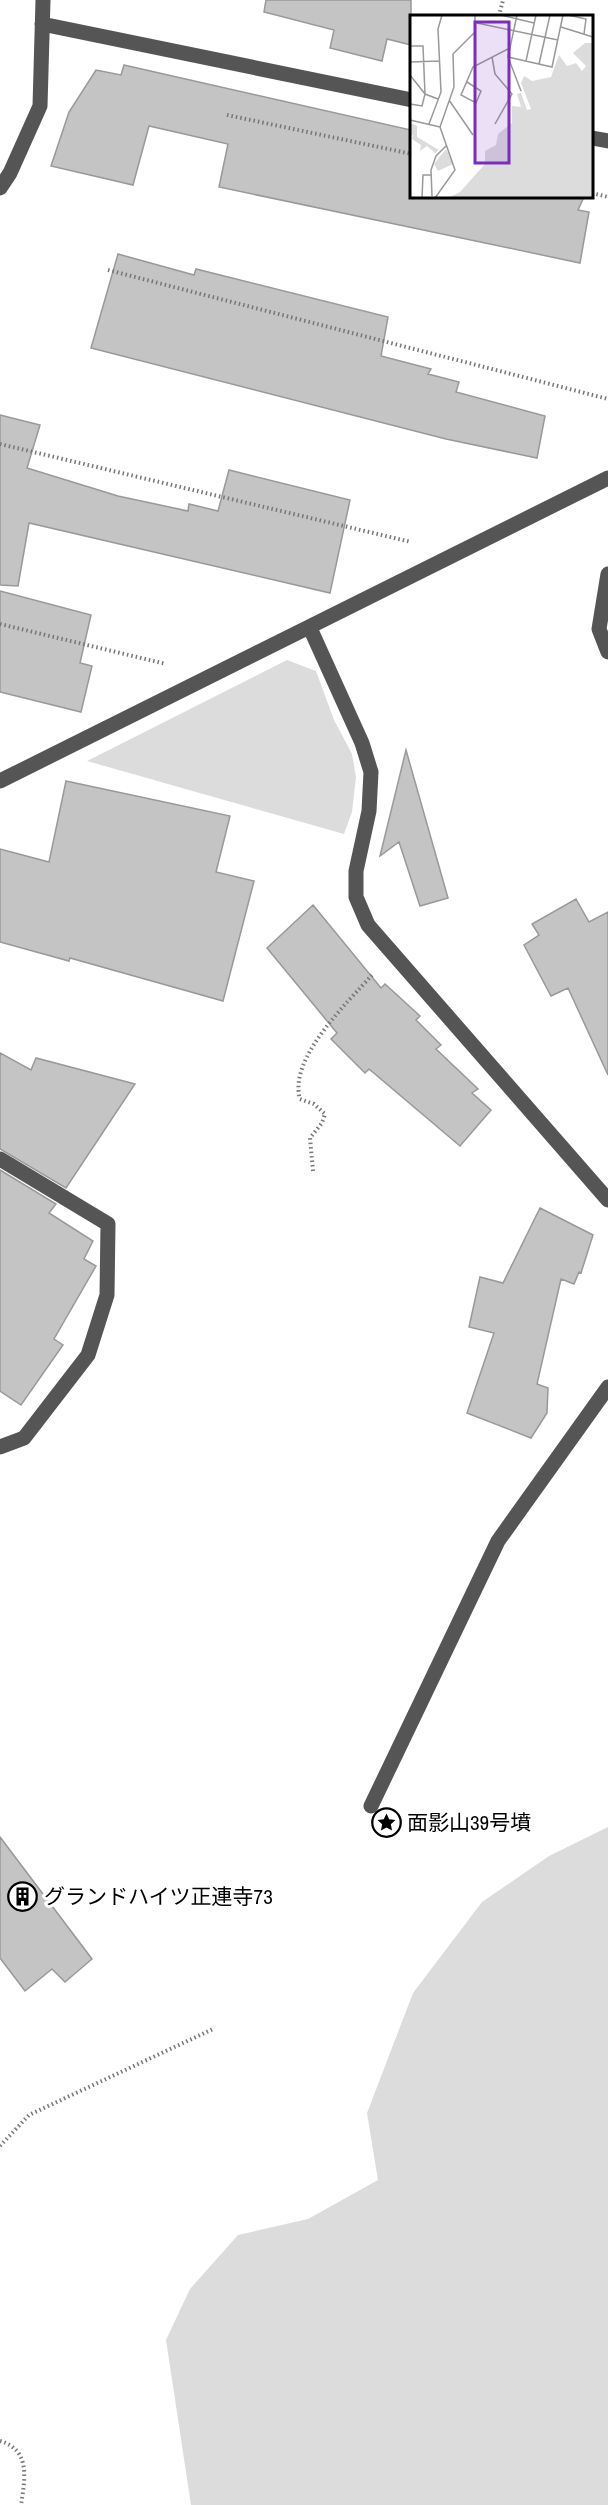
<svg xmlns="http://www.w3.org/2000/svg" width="608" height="2505" font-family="'Archivo Narrow','Noto Sans JP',sans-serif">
  <rect width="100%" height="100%" fill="#fff"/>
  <!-- green -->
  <path fill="#dcdcdc" d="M287,660l29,11 18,49 18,34 4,23 -4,35 -8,22 -257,-73z
    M608,1827v678h-417l-25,-165 24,-51 48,-54 70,-16 70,-39 -11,-67 46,-120 69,-91 67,-46z"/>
  <!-- building -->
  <path fill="#c4c4c4" stroke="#999" stroke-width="1.5" d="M266,0h145v45l-24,-6 -5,22 -52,-13 4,-18 -70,-18z
    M124,65l287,65v66l173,1 -6,13 11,2 -9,51 -361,-76 9,-43 -79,-18 -16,59 -82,-19 18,-54 27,-42 25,5z
    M118,254l76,21 2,-6 192,48 -7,39 50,13 -3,5 31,8 -3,10 89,24 -8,42 -91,-19 -355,-91z
    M0,415l40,10 -13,43 91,28 70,15 1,-7 29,7 11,-41 121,30 -20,93 -301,-70 -11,63 -18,-1z
    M0,591l91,24 -11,48 12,3 -11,46 -81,-20z
    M406,750l42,148 -28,8 -21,-64 -19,14z
    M66,781l164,35 -14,56 38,9 -31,120 -153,-43 -1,3 -69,-19v-93l49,13z
    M576,899l13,23 19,-10v163l-40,-87 -17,8 -27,-51 15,-10 -7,-11z
    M313,905l68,83 4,-4 35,32 -4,4 25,25 -5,4 42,40 -6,4 19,17 -31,36 -91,-77 -4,4 -34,-34 6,-6 -70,-85z
    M0,1053l31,17 5,-12 99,26 -69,104 -66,-39z
    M0,1170l56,34 -7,9 44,28 -9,18 12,7 -42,73 9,6 -42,60 -21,-14z
    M540,1208l53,27 -12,38 -2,-1 -5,12 -13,-5 -24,105 11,4 -1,25 -16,25 -64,-25 27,-80 -25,-6 11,-50 23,6z
    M0,1837l92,122 -27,23 -13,-13 -27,22 -25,-33z"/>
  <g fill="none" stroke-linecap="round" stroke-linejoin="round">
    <!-- path -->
    <path stroke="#777" stroke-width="4" stroke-dasharray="1.5 3" stroke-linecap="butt" d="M499,16l4,-16
      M227,115l185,39
      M592,193l16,4
      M108,270l500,129
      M0,444l411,98
      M0,624l166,40
      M313,1171l-3,-33 12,-15 3,-9 -11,-10 -14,-5c-12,-40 47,-96 72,-124
      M0,2146l29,-31 184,-86
      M0,2441c31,9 25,38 21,64"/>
    <!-- minor -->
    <path stroke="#555" stroke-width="15" d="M42,24l370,76
      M592,138l16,3
      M0,188l10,-15 30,-67 3,-106
      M608,574l-9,55 9,23
      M310,628l52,115 9,29 -2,39 -13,60v26l12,28 240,275
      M0,781l608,-303
      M0,1159l108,65 -1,71 -19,60 -64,83 -24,9
      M371,1806l127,-265 110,-154"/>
  </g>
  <!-- icons -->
  <defs>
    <symbol id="sight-ring" viewBox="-11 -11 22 22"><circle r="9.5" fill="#fff" stroke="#000" stroke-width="1.5"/><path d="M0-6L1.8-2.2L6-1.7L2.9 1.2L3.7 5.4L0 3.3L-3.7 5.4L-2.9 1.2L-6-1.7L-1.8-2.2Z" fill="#000"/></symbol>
    <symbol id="building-ring" viewBox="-11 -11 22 22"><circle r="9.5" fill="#fff" stroke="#000" stroke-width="1.5"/><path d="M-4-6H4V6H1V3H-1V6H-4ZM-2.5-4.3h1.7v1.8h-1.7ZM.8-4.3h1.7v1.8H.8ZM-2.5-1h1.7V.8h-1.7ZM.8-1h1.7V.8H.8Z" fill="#000"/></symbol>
  </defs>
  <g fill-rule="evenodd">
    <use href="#sight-ring" x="370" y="1806" width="33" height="33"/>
    <use href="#building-ring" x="6" y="1880" width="33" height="33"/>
  </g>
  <g text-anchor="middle" stroke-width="6" stroke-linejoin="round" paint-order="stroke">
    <!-- poi labels -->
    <g font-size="21" fill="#000" stroke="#fff" text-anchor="start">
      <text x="407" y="1830">面影山39号墳</text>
      <text x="44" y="1904">グランドハイツ正連寺73</text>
    </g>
  </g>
  <!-- overview -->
  <g transform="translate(410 15)">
    <rect width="183" height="183" fill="#fff"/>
    <path d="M175,28h8v155h-145l12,-6 25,-28v-13l11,-6 2,-11 14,-11v-17l9,1 -4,-13 4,-1 6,17 4,-1 -10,-26 3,-7 8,5 19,-4 8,-22 8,11 9,-3 6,8 4,-5 -13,-13zM0,108l7,3v11l22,13 -4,3 -8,-7 -7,5 1,-6 -9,-6 1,-5 -3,4zM36,134l7,15 -15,7 -4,-7z" fill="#dcdcdc"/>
    <path fill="none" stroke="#999" stroke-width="1.5" d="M91,0l33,8M107,0l-9,42 13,34M158,0l18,4 -2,15M67,8l81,17M151,12l32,10M0,31h13l2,48 -3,12 -12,-2M82,42l3,17 17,20 -17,30M98,42l44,10 11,-52M116,46l10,-46M0,47l29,-1M129,49l11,-49M0,60l15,19 13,5M57,67l14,9 -5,12 -15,-8 12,-28 37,-19M39,85l24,35M0,105l30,7M19,109l12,-32 -3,-63 4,-14M22,181l-1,-26 5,-14 11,-11M12,183l1,-23h8M25,183l20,-28 -15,-43 14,-40 -1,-33 22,-22v-17"/>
    <path fill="#7b2cbf" fill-opacity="0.15" stroke="#7b2cbf" stroke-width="3" d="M65,7h34v141h-34z"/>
    <rect width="183" height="183" fill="none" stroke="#000" stroke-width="3"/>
  </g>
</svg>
